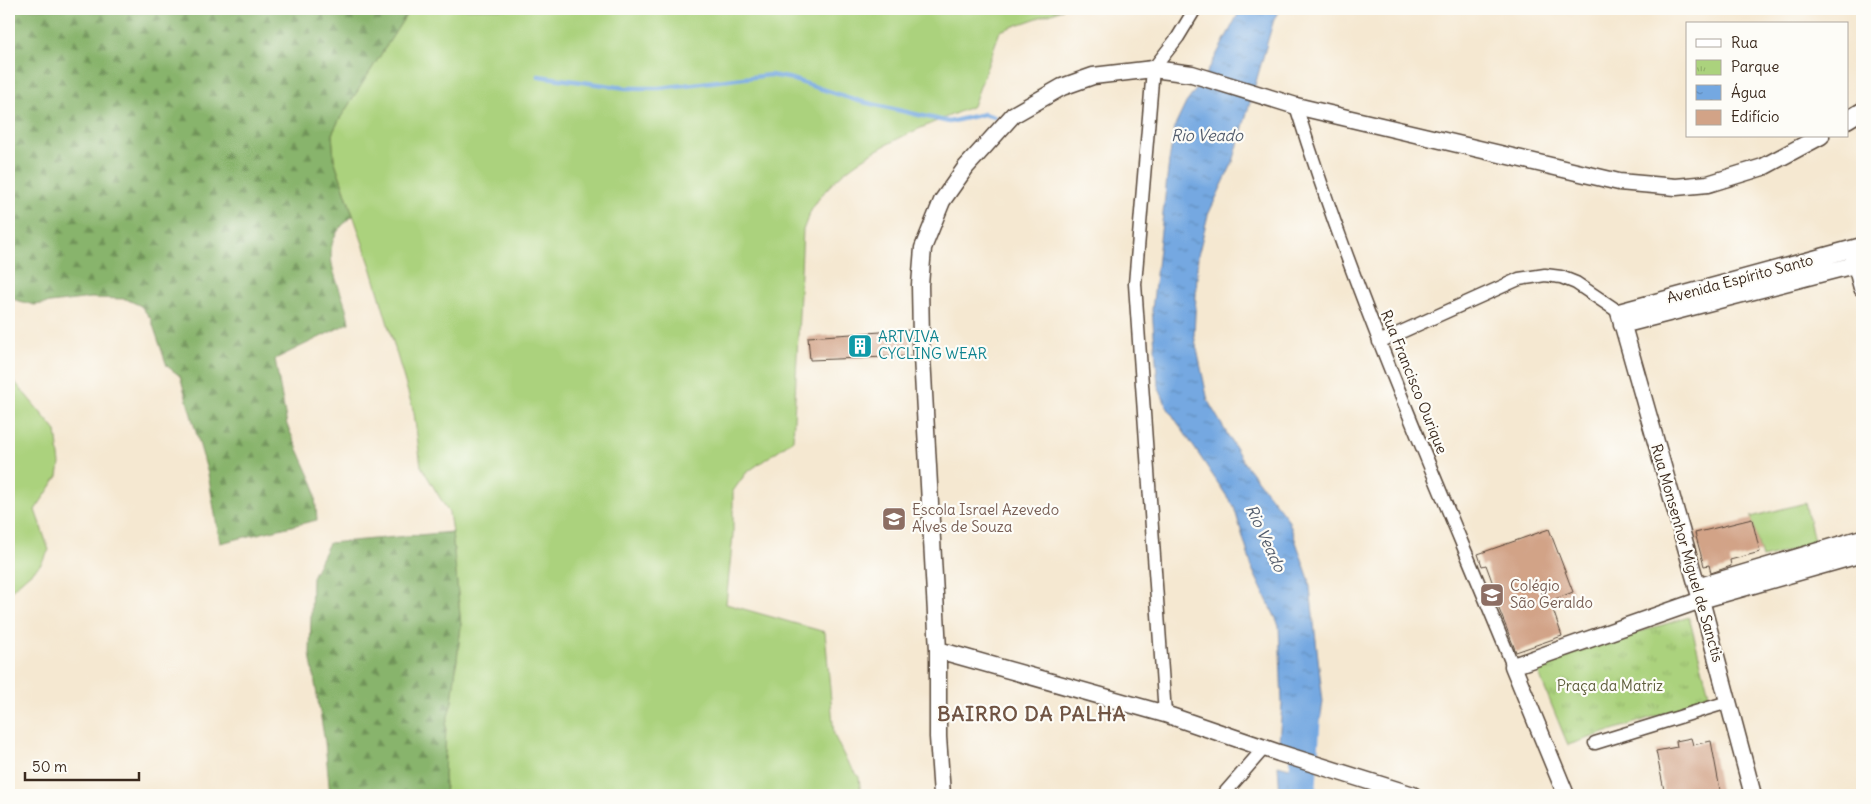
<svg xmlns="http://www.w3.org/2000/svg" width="1871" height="804" font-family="Delius,sans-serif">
  <defs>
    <pattern id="forest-firs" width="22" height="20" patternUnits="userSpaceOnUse" patternTransform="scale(1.25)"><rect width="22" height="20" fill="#88b46c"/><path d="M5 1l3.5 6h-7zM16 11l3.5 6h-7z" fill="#709358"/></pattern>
    <pattern id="park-tufts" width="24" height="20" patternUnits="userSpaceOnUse" patternTransform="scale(1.25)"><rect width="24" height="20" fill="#abd27d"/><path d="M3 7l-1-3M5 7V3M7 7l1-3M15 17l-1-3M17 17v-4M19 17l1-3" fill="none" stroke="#94b46c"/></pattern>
    <pattern id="water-ripples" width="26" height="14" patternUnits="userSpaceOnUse" patternTransform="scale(1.25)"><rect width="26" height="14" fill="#74a8e1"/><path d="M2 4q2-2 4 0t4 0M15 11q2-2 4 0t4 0" fill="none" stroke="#6089b6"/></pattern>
  </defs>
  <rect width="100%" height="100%" fill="#fdfcf7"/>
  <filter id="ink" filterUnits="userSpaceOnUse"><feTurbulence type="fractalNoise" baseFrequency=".02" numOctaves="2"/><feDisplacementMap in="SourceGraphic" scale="10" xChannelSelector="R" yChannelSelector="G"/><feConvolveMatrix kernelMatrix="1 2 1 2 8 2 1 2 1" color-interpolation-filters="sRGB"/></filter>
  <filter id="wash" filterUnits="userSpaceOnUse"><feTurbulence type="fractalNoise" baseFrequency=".0096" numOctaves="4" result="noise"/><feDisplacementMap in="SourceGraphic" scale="20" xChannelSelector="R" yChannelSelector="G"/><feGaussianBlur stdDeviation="1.12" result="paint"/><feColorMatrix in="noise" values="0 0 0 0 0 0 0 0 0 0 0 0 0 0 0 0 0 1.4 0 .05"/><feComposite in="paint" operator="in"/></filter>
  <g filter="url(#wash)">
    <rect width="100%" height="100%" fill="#f5e8d1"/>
    <!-- green -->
    <path fill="#abd27d" stroke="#737e4e" d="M410,9h653l-63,22 -27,75c-54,23 -129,49 -161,103 -4,6 -6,14 -9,21l-10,210 -47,33 -13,18v44l-7,69 99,28 9,103 12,25 13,17 2,18h-415l-2,-18 2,-53 6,-23 9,-75 -9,-94 -3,-19 -28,-47 -7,-53 -42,-143 -38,-111 -2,-25 7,-14z
      M9,375l47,56 4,33 -2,12 -23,34 14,40 -8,14 -32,28z
      M1805,503l10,42 -53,13 -11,-41z"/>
    <!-- forest -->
    <path fill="url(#forest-firs)" stroke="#626f45" d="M9,9h401l-71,111 -7,14 2,25 19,57c-44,32 -9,68 -4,107l-74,36 12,66 27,60 3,35 -97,23 -12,-69 -28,-98 -13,-10 -16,-47 -10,-13 -15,-7 -35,-1 -57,7 -25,-7z
      M452,532l9,94 -9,75 -6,23 -2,53 2,18h-116l-5,-53 -15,-88 2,-77 17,-34z"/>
    <!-- park -->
    <path fill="url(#park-tufts)" stroke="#737e4e" d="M1689,617l21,81 -142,47 -32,-78 60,-22z"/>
    <!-- water -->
    <path fill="url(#water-ripples)" stroke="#586980" d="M1241,9h39l-6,10 -41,143 -25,53 -10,41 -4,79 14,66 36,62 44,56 21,60 14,123 -8,50 -36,-11 3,-36 -3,-80 -26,-54 -19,-64 -67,-100 -9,-21 -6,-76 17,-149 6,-35 11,-23 17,-23z
      M1278,765l37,10 -8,20h-27z"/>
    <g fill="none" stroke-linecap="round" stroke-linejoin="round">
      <!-- stream -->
      <path stroke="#74a8e1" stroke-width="4.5" d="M538,76l88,12h33l111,-13 18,3 71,23 90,21 35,-8 10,3"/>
      <!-- river -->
      <path stroke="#74a8e1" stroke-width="28" d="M1302,795l5,-83"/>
    </g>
    <g id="blocks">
      <!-- building -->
      <path fill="#d2a387" d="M910,330l2,26 -102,4 -2,-23z
        M1752,519l8,33 -30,8 1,6 -20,7 -2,-8 -5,1 -9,-33z
        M1549,529l24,63 -23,9 12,35 -46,16 -19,-48 3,-1 -14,-38 -4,1 -4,-12z
        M1691,738l2,7 18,-4 10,54h-56l-9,-44 21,-4 -1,-6z"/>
    </g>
  </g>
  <g filter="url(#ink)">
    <use href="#blocks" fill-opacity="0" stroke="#574639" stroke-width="1"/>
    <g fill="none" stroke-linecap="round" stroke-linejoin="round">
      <defs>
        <path id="minor" d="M1296,106c59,192 141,375 217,560
          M1379,342l140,-63 26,-4 16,2 15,6 43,29
          M1165,714l-30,-430 18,-215 25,-32 17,-28
          M1595,743l133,-41
          M1223,795l41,-47"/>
        <path id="tertiary" d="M1847,120l15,-9
          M1853,254l9,34
          M1622,325l240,-62
          M1697,587l165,-49
          M938,650l227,64 114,39 134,42
          M942,795l-4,-58v-87l-17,-312 -1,-53 3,-37 19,-47 24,-34 47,-52 49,-28 31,-11 60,-7 39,5 104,32 323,76 57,5 32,-3 55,-17 58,-31
          M1566,795l-53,-129 188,-66 161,-46
          M1753,795l-52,-195 -82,-288 243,-66"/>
      </defs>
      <!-- minor casing -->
      <use href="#minor" stroke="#574639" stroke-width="15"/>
      <!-- tertiary casing -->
      <use href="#tertiary" stroke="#574639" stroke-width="19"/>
      <!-- minor -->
      <use href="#minor" stroke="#fff" stroke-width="12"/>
      <!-- tertiary -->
      <use href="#tertiary" stroke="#fff" stroke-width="16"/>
    </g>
  </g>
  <!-- icons -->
  <defs>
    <symbol id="building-square" viewBox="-11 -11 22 22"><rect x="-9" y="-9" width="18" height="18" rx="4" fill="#0f9aa8" stroke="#fdfcf7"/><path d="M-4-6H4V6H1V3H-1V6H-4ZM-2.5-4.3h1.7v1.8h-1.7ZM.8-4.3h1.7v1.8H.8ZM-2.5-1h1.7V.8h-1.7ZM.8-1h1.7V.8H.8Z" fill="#fff"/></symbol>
    <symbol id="school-square" viewBox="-11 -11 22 22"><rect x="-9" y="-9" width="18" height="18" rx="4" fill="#8d6e63" stroke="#fdfcf7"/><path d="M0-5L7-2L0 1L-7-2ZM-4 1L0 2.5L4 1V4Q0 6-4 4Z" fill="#fff"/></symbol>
  </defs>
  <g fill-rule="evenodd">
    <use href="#building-square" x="846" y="332" width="28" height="28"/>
    <use href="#school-square" x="880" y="505" width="28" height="28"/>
    <use href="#school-square" x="1478" y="581" width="28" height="28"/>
  </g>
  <g text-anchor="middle" stroke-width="4.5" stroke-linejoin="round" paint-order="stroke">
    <!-- street labels -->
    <g font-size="15" fill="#3b2a1e" stroke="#fdfcf7">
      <text transform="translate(1740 279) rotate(-15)" y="5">Avenida Espírito Santo</text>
      <text transform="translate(1414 382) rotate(68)" y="5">Rua Francisco Ourique</text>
      <text transform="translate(1687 553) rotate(74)" y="5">Rua Monsenhor Miguel de Sanctis</text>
    </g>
    <!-- culture labels -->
    <g font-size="15" fill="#0d838f" stroke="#fdfcf7" text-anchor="start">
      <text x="878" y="342">ARTVIVA<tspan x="878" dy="17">CYCLING WEAR</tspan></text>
    </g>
    <!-- education labels -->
    <g font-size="15" fill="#785e54" stroke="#fdfcf7" text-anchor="start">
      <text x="912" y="515">Escola Israel Azevedo<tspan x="912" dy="17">Alves de Souza</tspan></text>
      <text x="1510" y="591">Colégio<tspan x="1510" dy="17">São Geraldo</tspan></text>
    </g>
    <!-- park labels -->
    <g font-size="15" fill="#5d5c3a" stroke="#fdfcf7">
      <text x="1610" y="691">Praça da Matriz</text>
    </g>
    <!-- water labels -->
    <g font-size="16" font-style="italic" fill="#525c6c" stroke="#fdfcf7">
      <text x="1207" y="141">Rio Veado</text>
      <text transform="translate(1266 538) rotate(65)" y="6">Rio Veado</text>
    </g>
    <!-- district labels -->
    <g font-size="20" font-weight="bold" letter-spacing="1" fill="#705443" stroke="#fdfcf7">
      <text x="1032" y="721">BAIRRO DA PALHA</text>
    </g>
  </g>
  <!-- margin -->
  <rect width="1871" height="804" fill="none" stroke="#fdfcf7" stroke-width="30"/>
  <!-- legend -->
  <rect x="1686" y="22" width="162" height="115" fill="#fdfcf7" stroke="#afa8a0"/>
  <rect x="1696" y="39" width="25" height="8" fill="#ffffff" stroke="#afa8a0"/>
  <text x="1731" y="48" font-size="15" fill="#3b2a1e">Rua</text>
  <rect x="1696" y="60" width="25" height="15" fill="url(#park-tufts)" stroke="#afa8a0"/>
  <text x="1731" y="72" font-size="15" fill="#3b2a1e">Parque</text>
  <rect x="1696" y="85" width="25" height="15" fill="url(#water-ripples)" stroke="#afa8a0"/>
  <text x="1731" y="98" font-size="15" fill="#3b2a1e">Água</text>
  <rect x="1696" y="110" width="25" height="15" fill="#d2a387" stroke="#afa8a0"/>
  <text x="1731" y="122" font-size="15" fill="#3b2a1e">Edifício</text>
  <!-- scale -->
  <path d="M25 772v8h114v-8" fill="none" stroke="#3b2a1e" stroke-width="2.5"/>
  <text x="32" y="772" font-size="15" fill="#3b2a1e" stroke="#fdfcf7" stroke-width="4" paint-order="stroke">50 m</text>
</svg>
